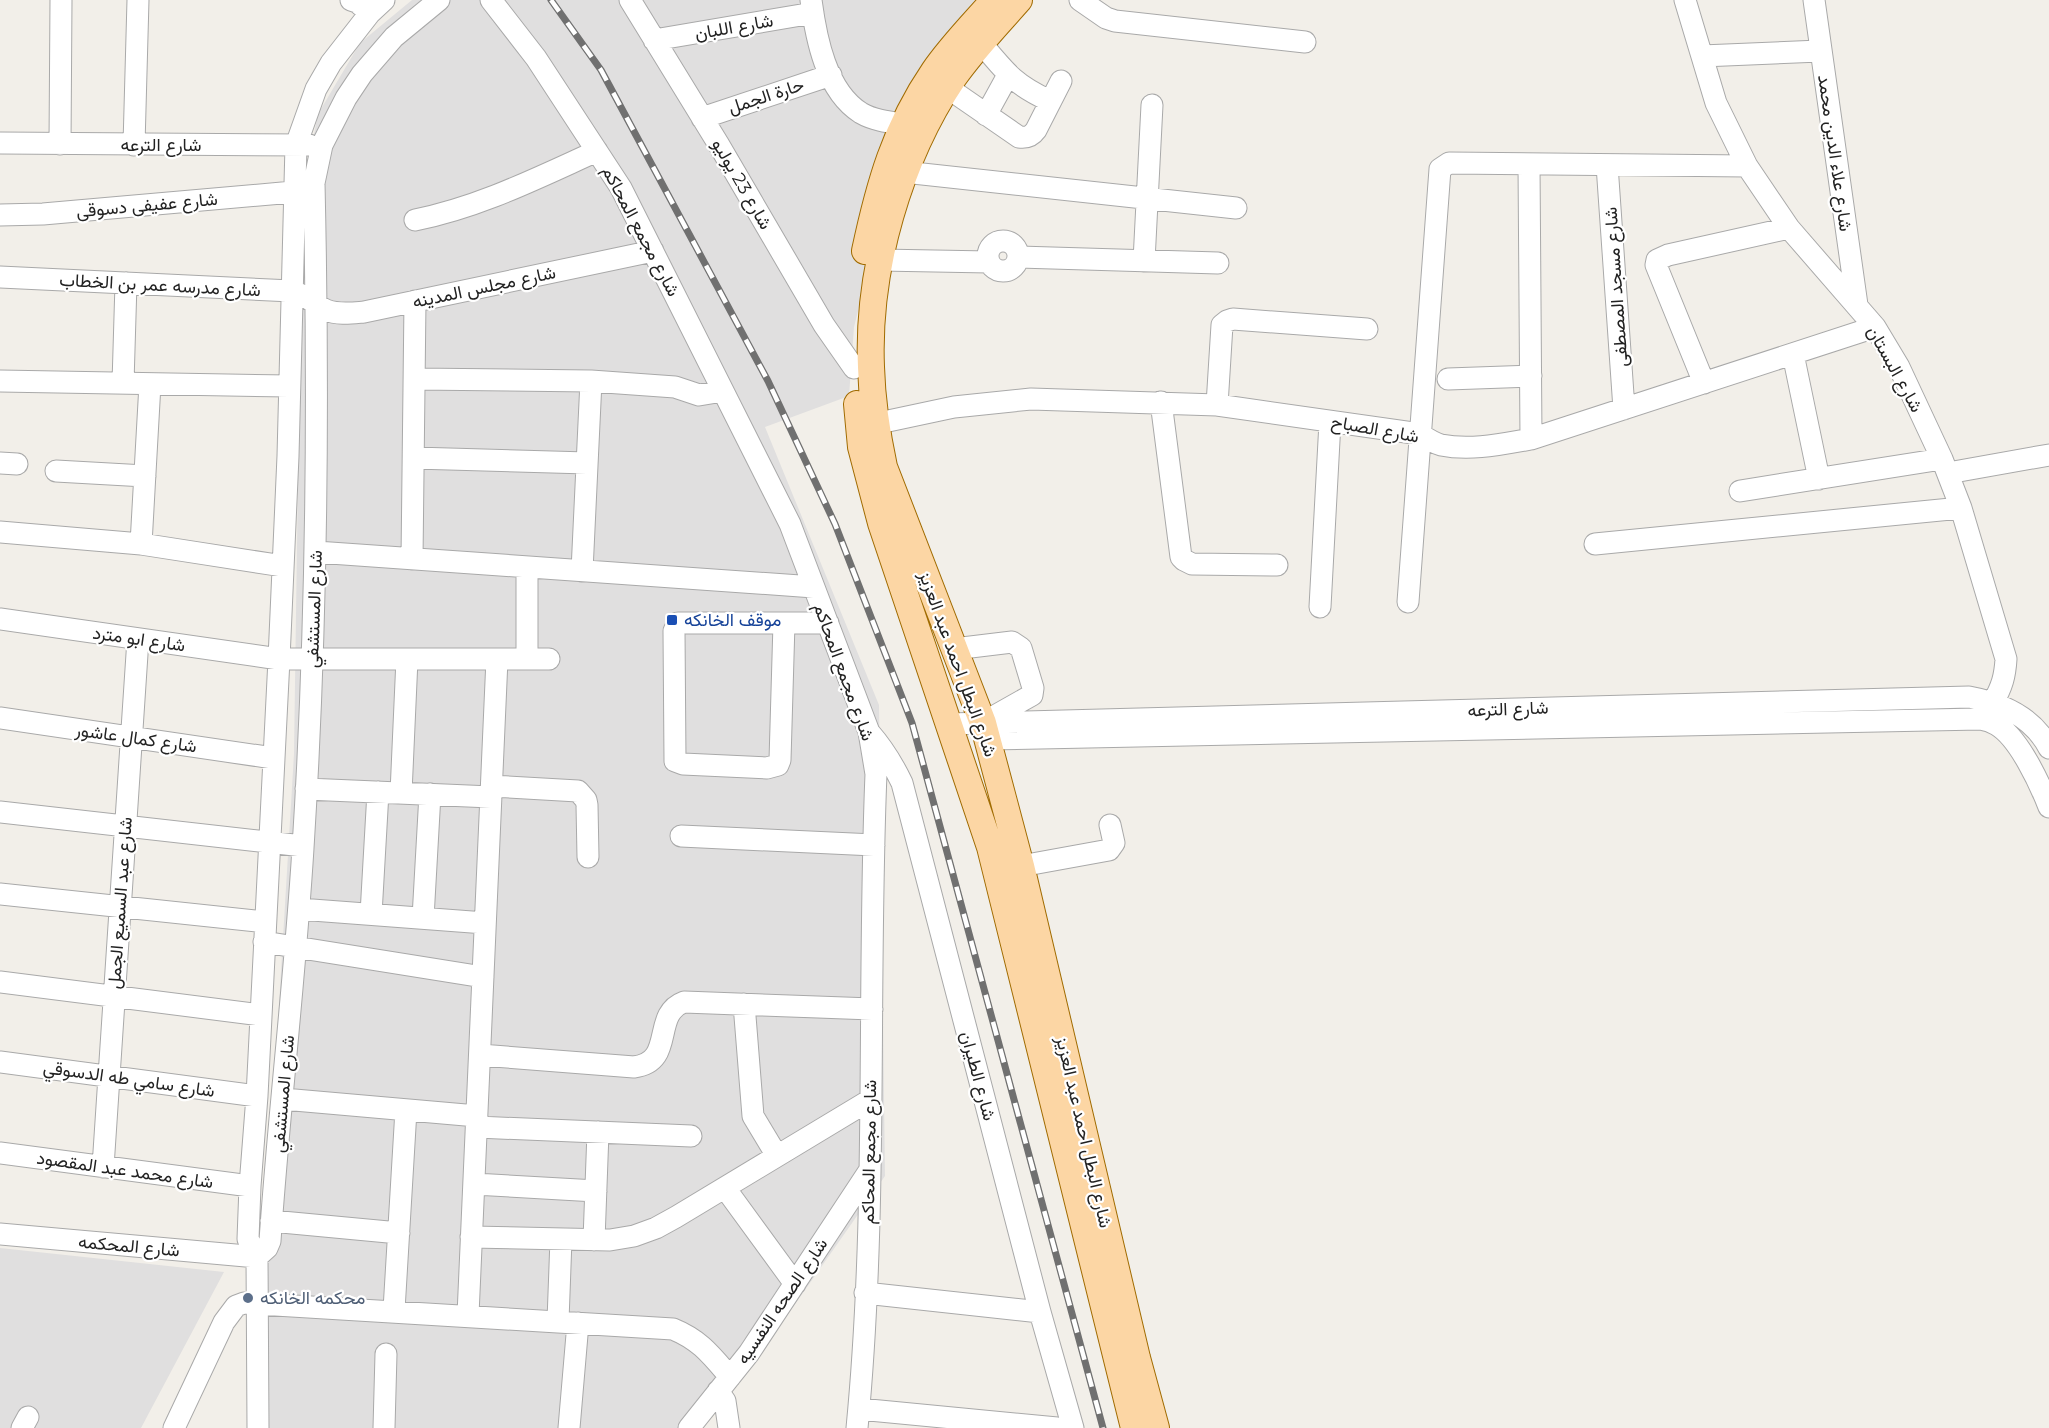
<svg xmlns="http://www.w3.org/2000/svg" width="2049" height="1428" font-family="Montserrat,Vazirmatn,sans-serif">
  <rect width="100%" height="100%" fill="#f2efe9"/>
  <!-- residential -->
  <path fill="#e0dfdf" d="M412,0h592l-44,49 -93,226 -13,52 -5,69 -84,31 114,278 6,471 -127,181 -60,71h-430l-4,-172 30,-502 8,-559 16,-81 42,-71z
    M0,1248l224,24 -83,156h-141z"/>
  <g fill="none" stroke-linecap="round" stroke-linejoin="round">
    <defs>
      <path id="minor" d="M351,0l6,2 13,11
        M491,0l45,58 85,130 169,336 79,208 7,42c-9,218 2,437 -19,654
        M630,0l89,145 105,180 30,43
        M811,0c5,38 15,91 50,113 12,7 27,9 41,11
        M1080,0l26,18 9,3 190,21
        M1685,0l31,103 31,63 42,62 86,99 24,40 43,92 19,49 45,151c-1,17 -4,28 -13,43
        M1814,0l43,305
        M654,40l159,-27
        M982,44c24,29 33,41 68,57
        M1702,56l118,-5
        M948,88l71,49c7,1 12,0 17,-7l25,-49
        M986,115l22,-40
        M702,118l129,-43
        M0,143l309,2
        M60,144l1,-144
        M134,145l4,-145
        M1529,164l2,275
        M1607,165l17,244
        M904,172l332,36
        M0,215l43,-1 250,-22
        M415,220c65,-13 122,-42 182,-69
        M988 256a15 15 0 1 1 30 0a15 15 0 1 1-30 0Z
        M1019,257l199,6
        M880,260l109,2
        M1144,261l8,-156
        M0,277l292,14c18,5 20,13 34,19 12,5 26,3 38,2l289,-61
        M1793,354l26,125
        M415,379l176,2 84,6 24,8 24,-4
        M1448,379l83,-3
        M0,381l289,5
        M123,383l3,-100
        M1704,383l-48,-118 1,-5 11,-5 121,-27
        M1161,402l20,155 3,3 8,4 85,1
        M1217,405l5,-80 5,-4 6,-2 134,10
        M860,427l94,-20 77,-8 186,6 203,29c6,4 14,9 21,11 30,6 61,-1 90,-6l344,-112
        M414,458l173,5
        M0,463l17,1
        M56,471l89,5
        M1948,473l101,-18
        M1740,491l202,-32
        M0,532l141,12 142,22
        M141,544l9,-160
        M1595,544l366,-36
        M316,552l498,35
        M412,559l3,-258
        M582,571l9,-190
        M1408,602l32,-433 9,-6 298,3
        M1320,607l10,-185
        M0,619l279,40h270
        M784,623l-4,137 -2,5 -11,3 -84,-4 -8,-3 -1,-130 4,-8h150
        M954,649l58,-7 9,6 12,40 -1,7 -46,26
        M527,659v-92
        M0,718l273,40
        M948,724l1021,-27c32,6 64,20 80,51
        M869,732c14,16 24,32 33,51l138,529 33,116
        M987,739l993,-20c6,1 12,3 17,6 22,13 43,59 52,82
        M492,786l86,5 8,9 1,5 1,52
        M306,789l185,8
        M401,793l6,-134
        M0,812l303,34
        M681,836l193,9
        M1021,866l88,-16 5,-7 -4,-18
        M0,894l265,28
        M299,909l186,14
        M371,914l7,-122
        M423,918l7,-124
        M264,942l219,35
        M0,982l261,33
        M744,1004l9,112 24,40
        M480,1055l154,12c42,-5 17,-53 50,-65l188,7
        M0,1062l257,34
        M283,1099l194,17
        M477,1127l214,9
        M0,1153l250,33
        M103,1167l35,-528
        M474,1184l122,7
        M725,1188l70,96
        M271,1221l128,12
        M0,1234l257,23
        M471,1237l139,3 24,-4 22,-8 20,-11 194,-117
        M594,1240l4,-108
        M257,1257l10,-9 3,-7c9,-131 25,-262 33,-393 14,-221 16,-443 11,-665l8,-38 24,-47 16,-24 32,-37 45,-37
        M865,1293l175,19
        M394,1310l12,-200
        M468,1315l29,-656
        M558,1321l3,-82
        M718,1391l7,10 4,27
        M859,1409l198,19
        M22,1428l6,-11
        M174,1428l50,-106 12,-16 8,-3 429,26c27,11 38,26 57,48
        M258,1428l-1,-171 -9,-18 2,-53 7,-90 22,-437 9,-203 8,-311 20,-56 15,-26 39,-50 14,-13
        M384,1428l2,-74
        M569,1428l9,-105
        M689,1428l60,-75 120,-182"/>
      <path id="major" d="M1019,0c-22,25 -46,50 -65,77 -55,82 -87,192 -83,290 1,34 6,67 13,100l99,256 38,143 116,492 19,70
        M865,251c14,-66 30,-123 69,-180 17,-25 40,-48 60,-71
        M857,404l4,43 20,76 109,324 144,581"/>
    </defs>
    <!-- minor casing -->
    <use href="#minor" stroke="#a9a9a9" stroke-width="23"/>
    <!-- major casing -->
    <use href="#major" stroke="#a06b00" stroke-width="28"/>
    <!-- minor -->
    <use href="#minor" stroke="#fff" stroke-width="21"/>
    <!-- major -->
    <use href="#major" stroke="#fcd6a4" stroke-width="26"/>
    <defs>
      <path id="rail" d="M551,0l50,70 167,311 67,143 77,199 191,705"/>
    </defs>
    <!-- rail casing -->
    <use href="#rail" stroke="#707070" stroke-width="7"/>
    <!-- rail -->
    <use href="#rail" stroke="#fff" stroke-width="4.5" stroke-dasharray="14" stroke-linecap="butt"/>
  </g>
  <!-- markers -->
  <rect fill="#1a4fb4" stroke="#fff" stroke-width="2" x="666" y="614" width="12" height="12" rx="3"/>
  <circle fill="#5c6f8a" stroke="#fff" stroke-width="2" cx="248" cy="1298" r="6"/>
  <g text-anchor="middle" stroke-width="4.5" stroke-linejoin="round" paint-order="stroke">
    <!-- street labels -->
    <g font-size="18" fill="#222" stroke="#fff">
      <text transform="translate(734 27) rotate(-10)" y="6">شارع اللبان</text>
      <text transform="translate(766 96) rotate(-18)" y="6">حارة الجمل</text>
      <text x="161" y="151">شارع الترعه</text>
      <text transform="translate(1835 153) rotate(82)" y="6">شارع علاء الدين محمد</text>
      <text transform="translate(742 184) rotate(60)" y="6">شارع 23 يوليو</text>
      <text transform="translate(147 205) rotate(-5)" y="6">شارع عفيفى دسوقى</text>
      <text transform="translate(641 231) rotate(62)" y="6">شارع مجمع المحاكم</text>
      <text transform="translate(160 285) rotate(3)" y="6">شارع مدرسه عمر بن الخطاب</text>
      <text transform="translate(484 287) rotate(-12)" y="6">شارع مجلس المدينه</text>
      <text transform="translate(1616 287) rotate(-94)" y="6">شارع مسجد المصطفى</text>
      <text transform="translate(1895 369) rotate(61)" y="6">شارع البستان</text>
      <text transform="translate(1375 429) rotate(10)" y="6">شارع الصباح</text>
      <text transform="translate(314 609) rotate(-88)" y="6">شارع المستشفي</text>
      <text transform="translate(139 639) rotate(8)" y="6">شارع ابو مترد</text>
      <text transform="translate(958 664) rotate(70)" y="6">شارع البطل احمد عبد العزيز</text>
      <text transform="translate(844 672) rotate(70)" y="6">شارع مجمع المحاكم</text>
      <text transform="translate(1508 709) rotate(-2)" y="6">شارع الترعه</text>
      <text transform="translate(136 738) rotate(8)" y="6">شارع كمال عاشور</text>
      <text transform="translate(120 903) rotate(-86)" y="6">شارع عبد السميع الجمل</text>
      <text transform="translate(978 1076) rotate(75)" y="6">شارع الطيران</text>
      <text transform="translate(129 1079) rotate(8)" y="6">شارع سامي طه الدسوقي</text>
      <text transform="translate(283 1094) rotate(-85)" y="6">شارع المستشفي</text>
      <text transform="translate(1084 1132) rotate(77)" y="6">شارع البطل احمد عبد العزيز</text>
      <text transform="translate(869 1152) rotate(-89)" y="6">شارع مجمع المحاكم</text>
      <text transform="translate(125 1170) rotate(8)" y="6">شارع محمد عبد المقصود</text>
      <text transform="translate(129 1246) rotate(5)" y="6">شارع المحكمه</text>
      <text transform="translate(782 1301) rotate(-56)" y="6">شارع الصحه النفسيه</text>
    </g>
    <!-- transit labels -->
    <g font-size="18" fill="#164399" stroke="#fff" text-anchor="start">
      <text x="684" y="626">موقف الخانكه</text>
    </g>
    <!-- service labels -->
    <g font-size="18" fill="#4e5e75" stroke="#fff" text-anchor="start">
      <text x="260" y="1304">محكمه الخانكه</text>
    </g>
  </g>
</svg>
